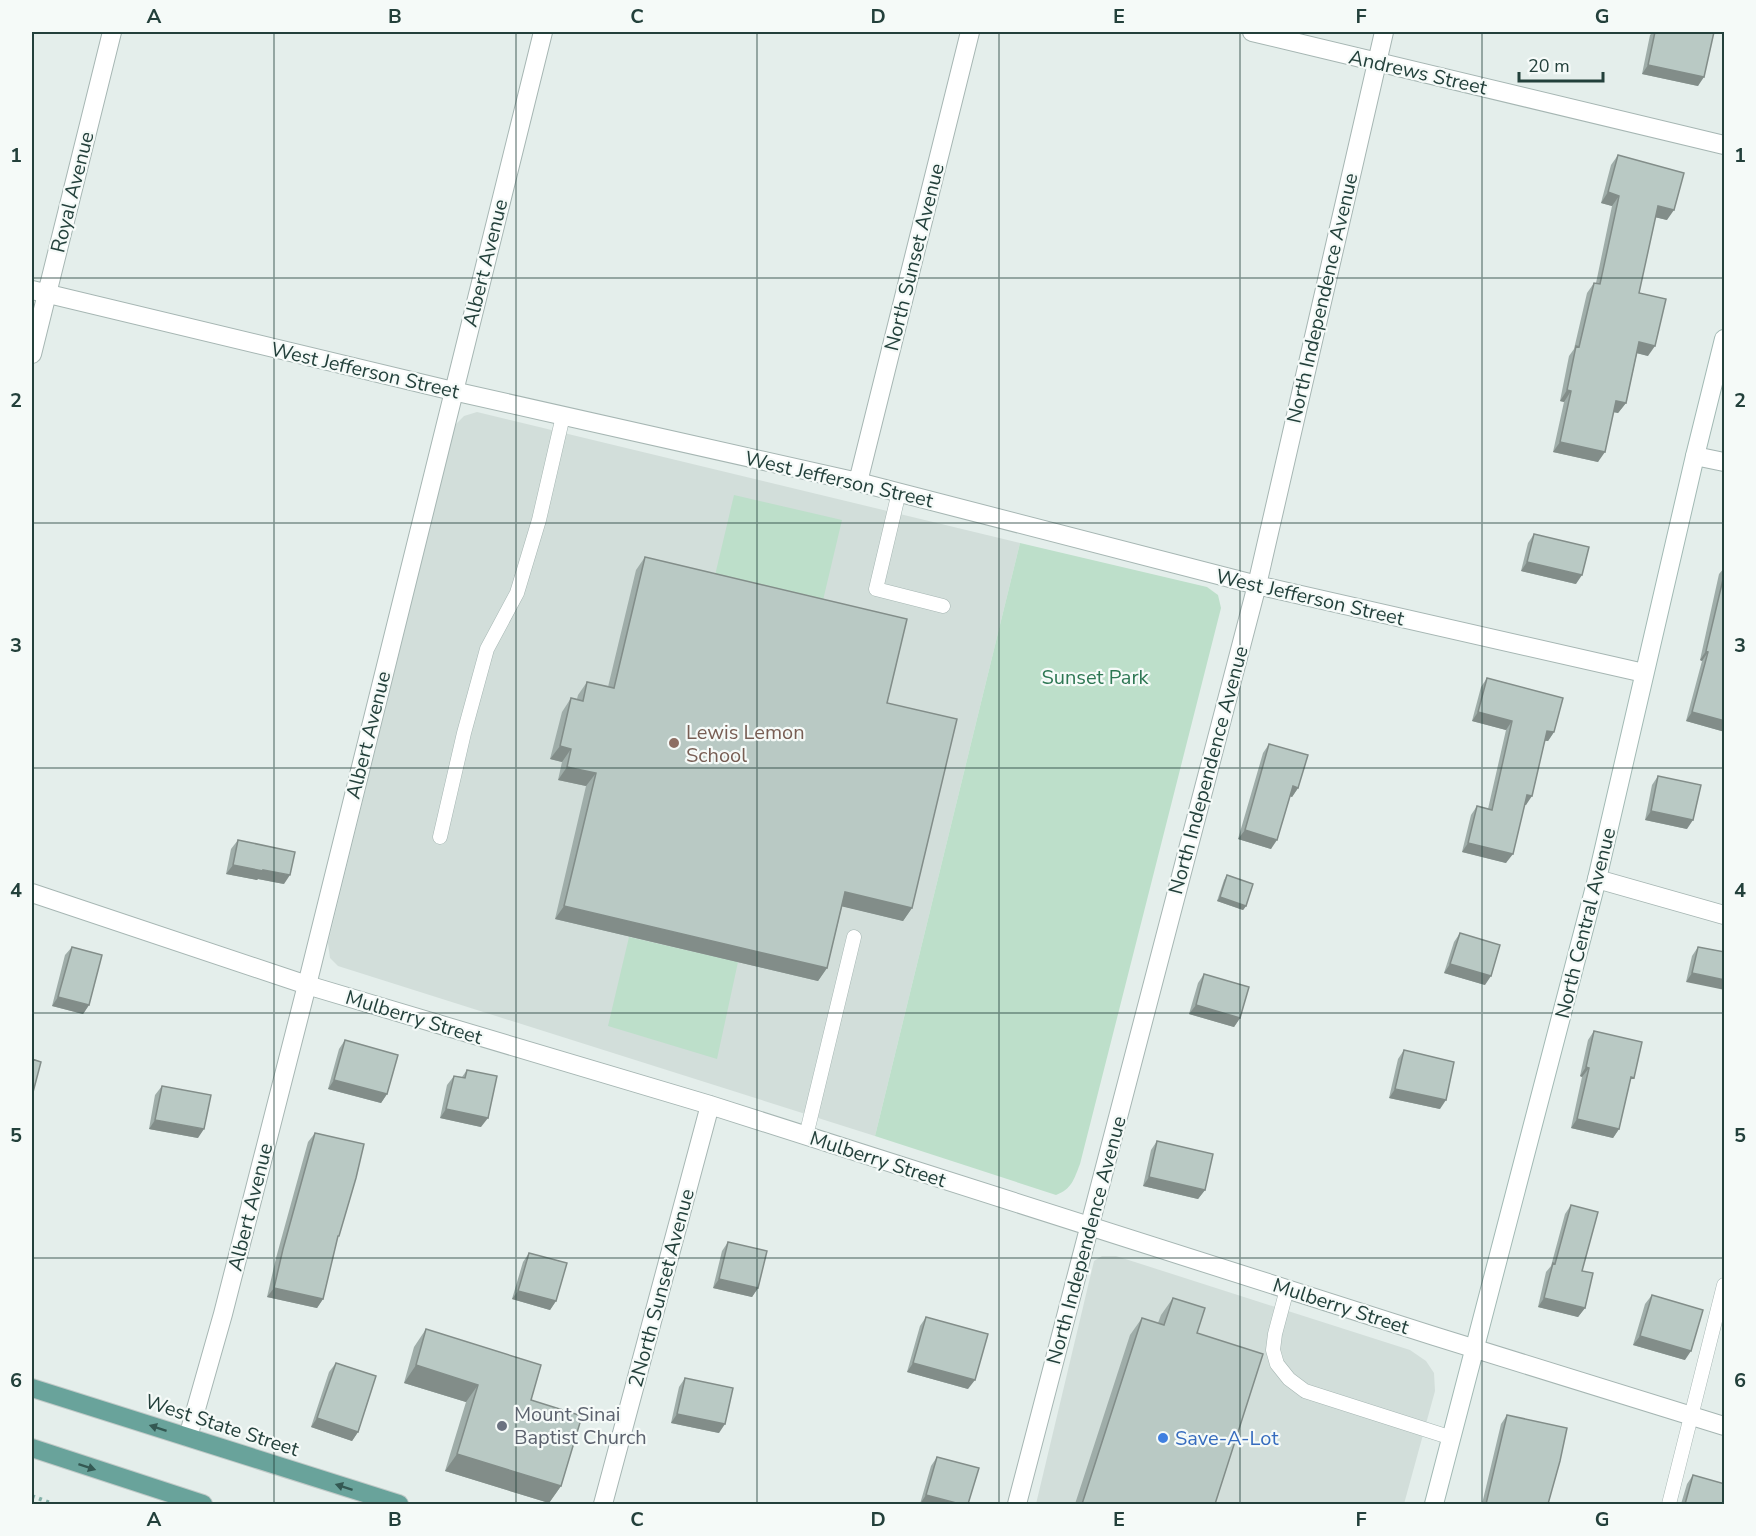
<svg xmlns="http://www.w3.org/2000/svg" width="1756" height="1536" font-family="'Nunito Sans',sans-serif">
  <rect width="100%" height="100%" fill="#e4eeeb"/>
  <!-- built -->
  <path fill="#d2deda" d="M477,412l543,131 -145,593 -537,-170 -8,-8 -2,-15 127,-518 9,-9z
    M1102,1256h14l294,94 16,11 8,12 1,18 -31,113h-368l58,-243z"/>
  <!-- green -->
  <path fill="#bddfca" d="M734,495l108,25 -22,93 -108,-25z
    M1020,543l187,44 11,8 3,13 -141,556c-6,15 -8,25 -24,31l-181,-59z
    M629,937l109,25 -21,97 -109,-33z"/>
  <g fill="none" stroke-linecap="round" stroke-linejoin="round">
    <defs>
      <path id="service" d="M899,492l-23,97 67,17
        M440,837l24,-104 23,-84 30,-56 22,-73 24,-104
        M806,1136l48,-199
        M1287,1289l-12,45 -2,16 4,14 12,15 16,12 147,47
        M1669,1504l55,-219"/>
      <path id="minor" d="M1252,32l472,113
        M32,290l421,101 405,91 399,103 387,88
        M32,354l80,-322
        M1695,456l29,6
        M858,482l112,-450
        M1597,879l127,36
        M32,893l275,92 403,120 724,231 290,90
        M188,1437l35,-123 84,-329 236,-953
        M603,1504l107,-399
        M1017,1504l240,-919 127,-553"/>
      <path id="secondary" d="M1434,1504l163,-625 98,-423 29,-117"/>
      <path id="primary" d="M32,1388l367,116
        M32,1448l171,56"/>
    </defs>
    <!-- service casing -->
    <use href="#service" stroke="#a6b6b3" stroke-width="15"/>
    <!-- minor casing -->
    <use href="#minor" stroke="#a6b6b3" stroke-width="20"/>
    <!-- secondary casing -->
    <use href="#secondary" stroke="#a2b9b4" stroke-width="20"/>
    <!-- primary casing -->
    <use href="#primary" stroke="#c1cac8" stroke-width="20"/>
    <!-- path -->
    <path stroke="#84b1a9" stroke-width="4" stroke-dasharray="3 4.5" stroke-linecap="butt" d="M32,1496l21,8"/>
    <!-- service -->
    <use href="#service" stroke="#fff" stroke-width="14"/>
    <!-- minor -->
    <use href="#minor" stroke="#fff" stroke-width="18"/>
    <!-- secondary -->
    <use href="#secondary" stroke="#fff" stroke-width="18"/>
    <!-- primary -->
    <use href="#primary" stroke="#69a39b" stroke-width="18"/>
  </g>
  <!-- wall -->
  <path fill="#9fada9" d="M1653,32h61l-16,54 -56,-12 8,-39z
    M1618,155l49,65 -12,-3 -16,76 9,63 -11,-3 -11,50 -8,10 -5,-1 -15,50 -45,-10 11,-50 -4,-1 9,-45 5,-7 13,-56 7,-10h2l16,-77 -11,-3 10,-38z
    M1534,534l42,50 -55,-13 7,-28z
    M645,557l242,146 25,205 -9,13 -61,-15 -15,62 -9,13 -263,-62 31,-133 -28,-6 4,-18 -12,-3 12,-47 9,-14 6,1 1,-4 9,-13 21,5 28,-117z
    M1725,567v165l-39,-11 16,-60 -2,-1 19,-86z
    M1487,678l67,54 -6,9h-3l-19,64 -2,-1 -18,59 -44,-11 9,-37 6,-9 11,3 18,-79 -34,-9 9,-34z
    M1269,744l29,44 -6,9 -2,-1 -19,53 -33,-10 25,-86z
    M1658,776l29,53 -42,-9 7,-35z
    M238,840l46,44 -26,-5 -1,1 -31,-6 5,-25z
    M1227,875l19,31 -3,4 -26,-9 7,-21z
    M1460,933l25,52 -41,-12 10,-31z
    M72,947l17,58 -6,9 -31,-8 13,-51z
    M1698,947l27,5 -39,30 6,-26z
    M1204,974l36,44 -6,9 -45,-13 9,-31z
    M1594,1031l35,53 -10,45 -6,9 -42,-10 11,-51 -2,-1 8,-36z
    M345,1040l42,54 -6,9 -53,-14 11,-40z
    M1404,1050l36,59 -51,-11 9,-39z
    M467,1070l14,57 -41,-9 7,-33 7,-9 8,1z
    M162,1086l36,52 -49,-9 6,-34z
    M315,1133l22,107 -14,59 -6,9 -50,-11 9,-39 32,-116z
    M1157,1141l48,49 -7,9 -55,-13 8,-36z
    M1571,1205l11,66 3,37 -7,9 -40,-10 8,-35 5,-6 14,-52z
    M728,1242l30,46 -6,9 -39,-9 9,-37z
    M529,1253l27,48 -6,9 -38,-11 11,-37z
    M1652,1295l33,65 -52,-15 12,-41z
    M1173,1298l24,35 18,171h-140l55,-169 12,-17 16,5 3,-8z
    M926,1317l42,72 -61,-17 13,-46z
    M426,1329l105,71 30,86 -12,17 -104,-32 21,-69 -62,-19 10,-36z
    M336,1363l22,69 -6,9 -41,-14 18,-55z
    M685,1378l34,55 -48,-10 8,-36z
    M1507,1415l41,89h-66l19,-80z
    M937,1457l42,11 -59,36 11,-38z
    M1693,1475l32,29h-44l6,-20z"/>
  <!-- shaded-wall -->
  <path fill="#828d89" d="M1648,65l56,12 -6,9 -56,-12z
    M1608,192l11,4 -7,10 -11,-3z
    M1658,206l16,4 -7,10 -17,-4z
    M1639,342l16,4 -7,10 -16,-4z
    M1567,390l4,1 -7,11 -4,-1z
    M1616,401l10,2 -8,10 -9,-2z
    M1560,442l45,10 -7,10 -45,-10z
    M1527,562l55,13 -6,9 -55,-13z
    M1706,651l2,1 -6,9 -2,-1z
    M1478,712l34,9 -6,9 -34,-9z
    M1692,712l33,9v11l-39,-11z
    M1547,731l7,1 -6,9 -7,-1z
    M560,746l11,3 -9,13 -12,-3z
    M567,767l29,6 -10,13 -28,-6z
    M1293,786l5,2 -6,9 -5,-2z
    M1527,795l5,1 -6,9 -5,-1z
    M1651,811l42,9 -6,9 -42,-9z
    M1245,830l32,10 -6,9 -33,-10z
    M1468,843l45,11 -7,9 -44,-11z
    M233,865l30,5 27,5 -6,9 -26,-5 -1,1 -31,-6z
    M845,892l67,16 -9,13 -67,-16z
    M1220,897l26,9 -3,4 -26,-9z
    M564,906l263,62 -9,13 -263,-62z
    M1450,964l41,12 -6,9 -41,-12z
    M1692,973l33,7v10l-39,-8z
    M58,997l31,8 -6,9 -31,-8z
    M1196,1005l44,13 -6,9 -45,-13z
    M1586,1067l3,1 -7,9 -2,-1z
    M334,1080l53,14 -6,9 -53,-14z
    M1395,1089l51,11 -6,9 -51,-11z
    M446,1109l42,9 -7,9 -41,-9z
    M1577,1119l42,10 -6,9 -42,-10z
    M155,1120l49,9 -6,9 -49,-9z
    M1149,1177l56,13 -7,9 -55,-13z
    M719,1279l39,9 -6,9 -39,-9z
    M274,1288l49,11 -6,9 -50,-11z
    M518,1291l38,10 -6,9 -38,-11z
    M1544,1298l41,10 -7,9 -40,-10z
    M1640,1336l51,15 -6,9 -52,-15z
    M913,1363l62,17 -7,9 -61,-17z
    M416,1365l62,20 -12,17 -62,-19z
    M677,1414l48,10 -6,9 -48,-10z
    M317,1418l41,14 -6,9 -41,-14z
    M457,1454l104,32 -12,17 -104,-32z
    M926,1495l34,9h-40z"/>
  <!-- building -->
  <path fill="#b9c9c4" stroke="#828d89" stroke-width="1.5" d="M1655,32h59l-10,45 -56,-12z
    M1618,155l66,18 -10,37 -16,-4 -19,87 27,6 -11,47 -16,-4 -13,61 -10,-2 -11,51 -45,-10 11,-51 -4,-1 9,-44 3,1 15,-64 6,1 19,-88 -11,-4z
    M1534,534l55,13 -7,28 -55,-13z
    M645,557l262,62 -20,84 70,16 -45,189 -67,-16 -18,76 -263,-62 32,-133 -29,-6 4,-18 -11,-3 11,-48 12,3 4,-19 27,6z
    M1725,571v150l-33,-9 16,-60 -2,-1z
    M1487,678l76,20 -9,34 -7,-1 -15,65 -5,-1 -14,59 -45,-11 9,-37 15,4 20,-89 -34,-9z
    M1269,744l39,11 -10,33 -5,-2 -16,54 -32,-10z
    M1658,776l43,9 -8,35 -42,-9z
    M238,840l57,12 -5,23 -27,-5v1l-30,-6z
    M1227,875l26,9 -7,22 -26,-9z
    M1460,933l40,12 -9,31 -41,-12z
    M72,947l30,8 -13,50 -31,-8z
    M1698,947l27,5v28l-33,-7z
    M1204,974l45,13 -9,31 -44,-13z
    M1594,1031l48,11 -8,36 -3,-1 -12,52 -42,-10 12,-51 -3,-1z
    M345,1040l53,15 -11,39 -53,-14z
    M1404,1050l50,12 -8,38 -51,-11z
    M32,1059l9,3 -9,34z
    M467,1070l30,6 -9,42 -42,-9 8,-33 11,2z
    M162,1086l49,9 -7,34 -49,-9z
    M315,1133l49,11 -8,34 -17,58h-1l-15,63 -49,-11 9,-39z
    M1157,1141l56,13 -8,36 -56,-13z
    M1571,1205l27,7 -16,59 11,2 -8,35 -41,-10 9,-35 2,1z
    M728,1242l39,9 -9,37 -39,-9z
    M529,1253l38,10 -11,38 -38,-10z
    M1652,1295l51,15 -12,41 -51,-15z
    M1173,1298l32,10 -8,25 66,21 -48,150h-133l60,-186 22,7z
    M926,1317l62,17 -13,46 -62,-17z
    M426,1329l115,36 -10,35 51,16 -21,70 -104,-32 21,-69 -62,-20z
    M336,1363l40,13 -18,56 -41,-14z
    M685,1378l48,10 -8,36 -48,-10z
    M1507,1415l60,13 -7,33 -12,43h-62z
    M937,1457l42,11 -11,36h-8l-34,-9z
    M1693,1475l32,9v20h-40z"/>
  <!-- one-way arrows -->
  <defs><path id="oneway-solid" d="M-6-.8H1V-3.2L6.5 0L1 3.2V.8H-6Z" transform="scale(1.5)"/></defs>
  <g fill="#345953">
    <use href="#oneway-solid" transform="translate(158 1428) rotate(-162)"/>
    <use href="#oneway-solid" transform="translate(87 1467) rotate(18)"/>
    <use href="#oneway-solid" transform="translate(344 1487) rotate(-162)"/>
  </g>
  <!-- grid -->
  <path fill="none" stroke="#23403b" stroke-width="1.5" stroke-opacity="0.55" d="M274,32v1472M516,32v1472M757,32v1472M999,32v1472M1240,32v1472M1482,32v1472M32,278h1692M32,523h1692M32,768h1692M32,1013h1692M32,1258h1692"/>
  <!-- markers -->
  <circle fill="#8d6e63" stroke="#f5faf8" stroke-width="2" cx="674" cy="743" r="6"/>
  <circle fill="#6b7280" stroke="#f5faf8" stroke-width="2" cx="502" cy="1426" r="6"/>
  <circle fill="#3f7fe0" stroke="#f5faf8" stroke-width="2" cx="1163" cy="1438" r="6"/>
  <g text-anchor="middle" stroke-width="4.5" stroke-linejoin="round" paint-order="stroke">
    <!-- street labels -->
    <g font-size="20" fill="#23403b" stroke="#f5faf8">
      <text transform="translate(1418 72) rotate(13)" y="7">Andrews Street</text>
      <text transform="translate(72 192) rotate(-76)" y="7">Royal Avenue</text>
      <text transform="translate(914 257) rotate(-76)" y="7">North Sunset Avenue</text>
      <text transform="translate(485 263) rotate(-76)" y="7">Albert Avenue</text>
      <text transform="translate(1322 298) rotate(-77)" y="7">North Independence Avenue</text>
      <text transform="translate(365 370) rotate(13)" y="7">West Jefferson Street</text>
      <text transform="translate(839 479) rotate(13)" y="7">West Jefferson Street</text>
      <text transform="translate(1310 597) rotate(13)" y="7">West Jefferson Street</text>
      <text transform="translate(368 735) rotate(-76)" y="7">Albert Avenue</text>
      <text transform="translate(1208 770) rotate(-75)" y="7">North Independence Avenue</text>
      <text transform="translate(1585 923) rotate(-76)" y="7">North Central Avenue</text>
      <text transform="translate(414 1017) rotate(17)" y="7">Mulberry Street</text>
      <text transform="translate(878 1159) rotate(18)" y="7">Mulberry Street</text>
      <text transform="translate(250 1207) rotate(-76)" y="7">Albert Avenue</text>
      <text transform="translate(1086 1240) rotate(-75)" y="7">North Independence Avenue</text>
      <text transform="translate(661 1288) rotate(-75)" y="7">2North Sunset Avenue</text>
      <text transform="translate(1341 1306) rotate(18)" y="7">Mulberry Street</text>
      <text transform="translate(222 1425) rotate(18)" y="7">West State Street</text>
    </g>
    <!-- park labels -->
    <g font-size="20" fill="#2d7753" stroke="#f5faf8">
      <text x="1095" y="684">Sunset Park</text>
    </g>
    <!-- education labels -->
    <g font-size="20" fill="#785e54" stroke="#f5faf8" text-anchor="start">
      <text x="686" y="739">Lewis Lemon<tspan x="686" dy="23">School</tspan></text>
    </g>
    <!-- worship labels -->
    <g font-size="20" fill="#5b616d" stroke="#f5faf8" text-anchor="start">
      <text x="514" y="1421">Mount Sinai<tspan x="514" dy="23">Baptist Church</tspan></text>
    </g>
    <!-- shop labels -->
    <g font-size="20" fill="#366cbe" stroke="#f5faf8" text-anchor="start">
      <text x="1175" y="1445">Save-A-Lot</text>
    </g>
  </g>
  <!-- border -->
  <rect width="1756" height="1536" fill="none" stroke="#f5faf8" stroke-width="66"/>
  <!-- scale -->
  <path d="M1519 72v9h84v-9" fill="none" stroke="#23403b" stroke-width="3"/>
  <text x="1528" y="72" font-size="18" fill="#23403b" stroke="#f5faf8" stroke-width="4.5" paint-order="stroke">20 m</text>
  <rect x="33" y="33" width="1690" height="1470" fill="none" stroke="#23403b" stroke-width="2"/>
  <g font-size="20" text-anchor="middle" font-weight="bold" fill="#23403b">
    <text x="154" y="23">A</text>
    <text x="395" y="23">B</text>
    <text x="637" y="23">C</text>
    <text x="878" y="23">D</text>
    <text x="1119" y="23">E</text>
    <text x="1361" y="23">F</text>
    <text x="1602" y="23">G</text>
    <text x="16" y="162">1</text>
    <text x="1740" y="162">1</text>
    <text x="16" y="407">2</text>
    <text x="1740" y="407">2</text>
    <text x="16" y="652">3</text>
    <text x="1740" y="652">3</text>
    <text x="16" y="897">4</text>
    <text x="1740" y="897">4</text>
    <text x="16" y="1142">5</text>
    <text x="1740" y="1142">5</text>
    <text x="16" y="1387">6</text>
    <text x="1740" y="1387">6</text>
    <text x="154" y="1526">A</text>
    <text x="395" y="1526">B</text>
    <text x="637" y="1526">C</text>
    <text x="878" y="1526">D</text>
    <text x="1119" y="1526">E</text>
    <text x="1361" y="1526">F</text>
    <text x="1602" y="1526">G</text>
  </g>
</svg>
